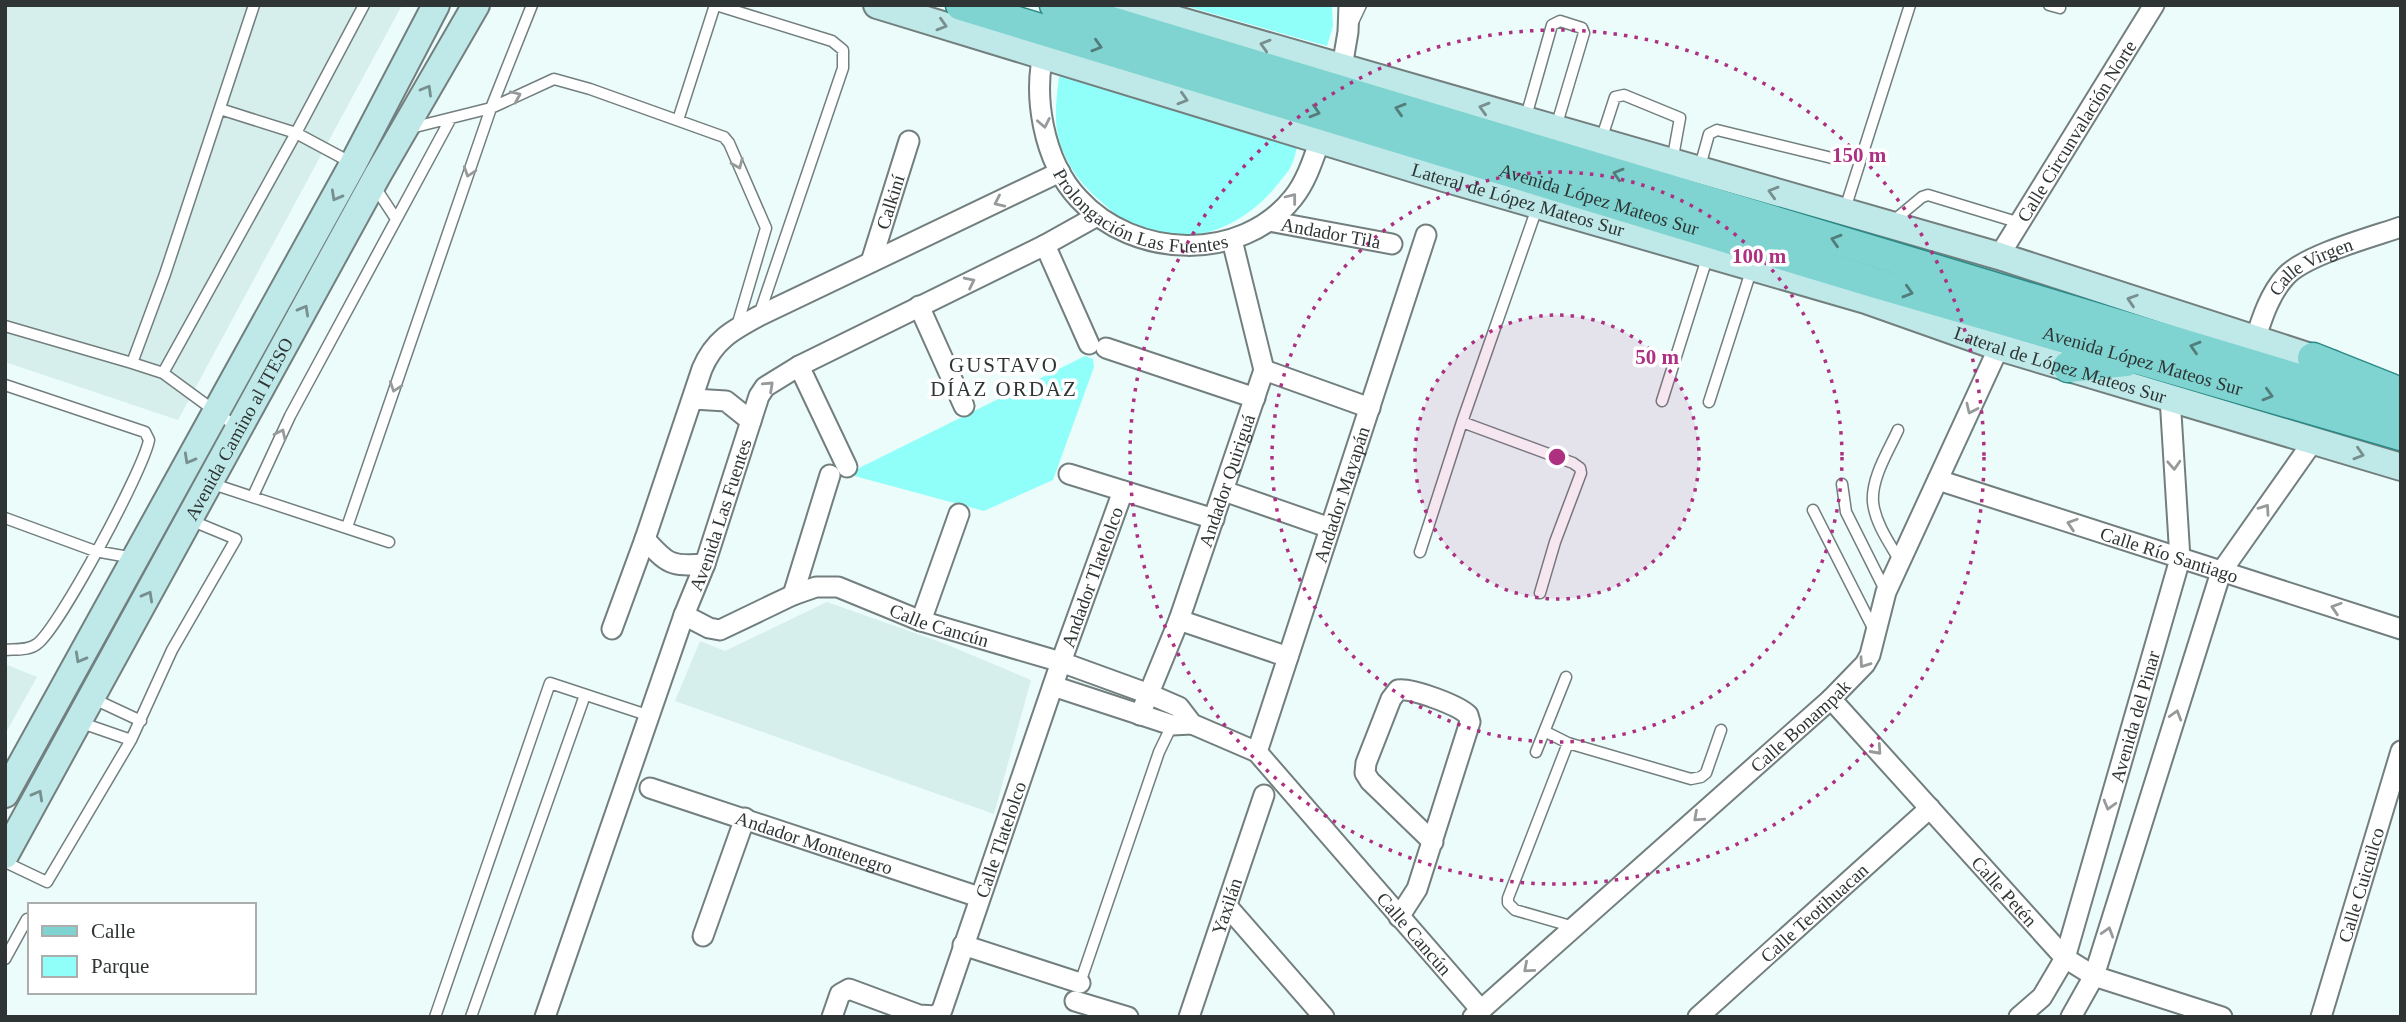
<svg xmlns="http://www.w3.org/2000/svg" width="2406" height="1022" font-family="'Times New Roman',serif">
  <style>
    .built { fill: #d6eeec }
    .green { fill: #90fff9 }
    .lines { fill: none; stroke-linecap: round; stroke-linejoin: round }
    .lane-casing { stroke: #727f7e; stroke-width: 13 }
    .street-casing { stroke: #727f7e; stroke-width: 23 }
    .secondary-casing { stroke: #727f7e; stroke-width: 30 }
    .primary-casing { stroke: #2b8a86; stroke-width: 33 }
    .lane { stroke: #fff; stroke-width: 10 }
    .street { stroke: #fff; stroke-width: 19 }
    .secondary { stroke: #bfe9e8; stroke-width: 26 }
    .primary { stroke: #7fd4d1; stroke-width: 30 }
    .oneway { stroke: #778f8e }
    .oneway2 { stroke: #537d7b }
    .oneway3 { stroke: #979a9a }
    .ring { fill: none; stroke: #ad3081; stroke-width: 3.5; stroke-dasharray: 3.5 7 }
    .labels { text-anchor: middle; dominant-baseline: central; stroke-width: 7; stroke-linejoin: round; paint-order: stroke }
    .street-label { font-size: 19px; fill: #2f3535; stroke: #fff }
    .neighbourhood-label { font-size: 21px; letter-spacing: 2px; fill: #2f3535; stroke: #fff }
    .centre { fill: #ad3081; stroke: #fff; stroke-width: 3.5 }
    .ring-label { font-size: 21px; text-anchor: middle; font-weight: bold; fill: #ad3081; stroke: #fff; stroke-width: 7; stroke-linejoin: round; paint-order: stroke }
  </style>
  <rect width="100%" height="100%" fill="#ecfcfb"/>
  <path class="built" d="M5,5H402L178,420L5,362Z
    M827,602L943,643L1031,680L994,814L675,701L700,641L725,651Z
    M5,664L37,677L5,734Z"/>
  <path class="green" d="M1182,5H1332L1333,26L1327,46Z
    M1059,76L1298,143C1296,150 1295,158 1292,164C1289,171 1282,179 1277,185C1241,230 1183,251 1129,224C1120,219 1112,211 1104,204C1082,186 1067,167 1059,140C1053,120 1057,96 1059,76Z
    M1085,356L1093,359L1094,367L1053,480L984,511L847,474Z"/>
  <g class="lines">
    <defs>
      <path id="lane" d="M716,5L832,41L843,50V68L759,315
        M2049,5L2060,8
        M1353,22L1361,5
        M220,109L296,133L352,163
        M678,120L715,5
        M1525,120L1552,25L1560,21L1582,28L1584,33L1556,127
        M411,128L491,108L554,79L590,89L724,137L729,143L766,228L737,326
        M1601,140L1615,97L1624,95L1680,118L1672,162
        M1699,170L1709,134L1717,130L1832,158
        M375,187L396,219
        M1844,212L1910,5
        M1892,222L1922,197L1928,195L2020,223
        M5,326L132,363L165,274L254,5
        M132,363L163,373
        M5,385L145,432L149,440C144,469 59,628 37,644C28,651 15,649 5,650
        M1662,401L1708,255
        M1709,402L1752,268
        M1462,422L1573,463L1580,468L1581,473L1555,542L1540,593
        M238,428L163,373L296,133L364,5
        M1898,430C1889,450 1871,478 1873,502C1875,523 1890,544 1900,561
        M210,483L389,542
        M1842,484L1846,512L1886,592
        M253,496L290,416L451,118
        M1813,510L1874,630
        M5,518L95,551L134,558
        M347,527L491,108L532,5
        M1420,552L1462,422L1537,208
        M94,699L141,721
        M79,722L131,740
        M1546,732L1568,743L1691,779L1701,777L1706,773L1721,730
        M1568,743L1508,898V903L1515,910L1574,927
        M1536,752L1566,677
        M5,862L47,882L131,740L172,650L236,539L190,520
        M5,959L27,919
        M1079,986L1159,752L1173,723
        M435,1017L550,683L650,716
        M471,1017L585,695"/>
      <g id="street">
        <path id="s1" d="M1046,43C1031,93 1043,161 1079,199C1134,259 1241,263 1293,198C1306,182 1313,160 1320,140"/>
        <path d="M1340,79L1348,32L1349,5"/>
        <path id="s2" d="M1269,221L1392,244"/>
        <path d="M1045,245L1089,344"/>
        <path id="s3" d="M1999,256L2154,5"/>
        <path id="s4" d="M871,262L909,141"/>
        <path d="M919,306L964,406"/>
        <path id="s5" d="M2255,340C2262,318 2270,293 2286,276C2305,255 2372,237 2401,227"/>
        <path d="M1106,348L1255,398"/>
        <path d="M799,366L847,467"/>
        <path d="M1264,370L1370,408"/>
        <path d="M693,399L726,401L751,421"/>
        <path d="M1069,474L1214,519"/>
        <path id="s6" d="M1938,480L2401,629"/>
        <path d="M1224,491L1330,528"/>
        <path d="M645,539C667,564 671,567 705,564"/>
        <path d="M793,595L830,475"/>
        <path id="s7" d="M684,615L709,628L720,630L793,595L816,587H838L921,621L1061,662L1149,694L1179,707L1192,724L1257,752L1481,1010"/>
        <path d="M1179,620L1288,657"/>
        <path d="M921,621L959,514"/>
        <path d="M612,629L645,539L702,369C714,340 733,330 759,316L1060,172"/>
        <path d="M1053,686L1172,725L1192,724"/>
        <path id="s8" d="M1831,699L2065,958L2094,976L2222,1017"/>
        <path id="s9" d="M1140,715L1179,620L1264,370L1232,240"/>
        <path id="s10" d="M1257,752L1426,235"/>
        <path id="s11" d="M650,788L979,897"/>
        <path d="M1227,906L1324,1017"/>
        <path d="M1399,917L1417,889L1470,722L1468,715C1458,705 1412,688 1398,690L1391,699L1366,763L1365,773L1370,781L1433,842"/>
        <path d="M703,936L745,818"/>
        <path d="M963,945L1080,983"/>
        <path d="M1075,1001L1128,1017"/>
        <path id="s12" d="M545,1017L684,615L705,564L759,396L765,387L799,366L1045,245L1097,216"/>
        <path id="s13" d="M832,1017L840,994L849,989L919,1015L936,1016L942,1010L1061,662L1123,491"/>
        <path id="s14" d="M1189,1017L1264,795"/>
        <path id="s15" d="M1473,1017L1831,699L1865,664L1870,655L1886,592L1999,347"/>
        <path id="s16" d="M1698,1017L1930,808"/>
        <path id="s17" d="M2019,1017L2042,997L2065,958L2180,559L2170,397"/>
        <path d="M2071,1017L2094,976L2221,572L2314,440"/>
        <path id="s18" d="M2321,1017L2401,751"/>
      </g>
      <g id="secondary">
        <path id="s19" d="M877,5L1444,178L1866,300L1999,347L2401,467"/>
        <path d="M1125,5L1999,256L2332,364"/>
        <path d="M5,794L353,164L436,5"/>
        <path id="s20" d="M5,855L377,176L476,5"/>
      </g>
      <g id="primary">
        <path id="s21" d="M961,5L1876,283L2401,435"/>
        <path d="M1055,5L2401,410"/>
        <path d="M2313,358L2391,389"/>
        <path d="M2068,367L2126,361"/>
      </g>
    </defs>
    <use href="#lane" class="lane-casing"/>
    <use href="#street" class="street-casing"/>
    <use href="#secondary" class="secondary-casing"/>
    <use href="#primary" class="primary-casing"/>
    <use href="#lane" class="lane"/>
    <use href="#street" class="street"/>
    <use href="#secondary" class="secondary"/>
    <use href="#primary" class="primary"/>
  </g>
  <defs><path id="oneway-chevron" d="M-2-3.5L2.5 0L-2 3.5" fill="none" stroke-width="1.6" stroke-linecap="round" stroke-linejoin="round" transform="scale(1.75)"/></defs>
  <g class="oneway">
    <use href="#oneway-chevron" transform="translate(942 25) rotate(17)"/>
    <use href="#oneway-chevron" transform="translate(1265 45) rotate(-164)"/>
    <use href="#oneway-chevron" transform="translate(427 90) rotate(-60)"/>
    <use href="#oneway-chevron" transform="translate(1183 99) rotate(17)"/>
    <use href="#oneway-chevron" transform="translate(1484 108) rotate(-164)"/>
    <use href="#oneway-chevron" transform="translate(1773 192) rotate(-164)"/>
    <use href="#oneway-chevron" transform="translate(336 196) rotate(119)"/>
    <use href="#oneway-chevron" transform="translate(2132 300) rotate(-162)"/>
    <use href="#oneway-chevron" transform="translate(304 310) rotate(-61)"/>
    <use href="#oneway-chevron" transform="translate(2359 454) rotate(17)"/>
    <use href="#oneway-chevron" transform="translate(189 459) rotate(119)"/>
    <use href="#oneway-chevron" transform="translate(148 596) rotate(-61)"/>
    <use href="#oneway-chevron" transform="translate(80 658) rotate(119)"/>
    <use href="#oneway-chevron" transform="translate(38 795) rotate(-61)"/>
  </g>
  <g class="oneway2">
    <use href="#oneway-chevron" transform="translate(1097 46) rotate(17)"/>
    <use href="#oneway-chevron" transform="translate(1400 109) rotate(-163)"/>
    <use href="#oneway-chevron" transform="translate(1315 112) rotate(17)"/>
    <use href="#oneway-chevron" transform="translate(1618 174) rotate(-163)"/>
    <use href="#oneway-chevron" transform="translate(1836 240) rotate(-163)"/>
    <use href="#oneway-chevron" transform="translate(1908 292) rotate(16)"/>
    <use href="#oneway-chevron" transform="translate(2195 347) rotate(-163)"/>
    <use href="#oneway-chevron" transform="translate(2268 395) rotate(16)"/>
  </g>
  <g class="oneway3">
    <use href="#oneway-chevron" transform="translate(516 96) rotate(-24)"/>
    <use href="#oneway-chevron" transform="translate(1044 123) rotate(79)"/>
    <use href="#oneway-chevron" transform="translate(738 164) rotate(67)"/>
    <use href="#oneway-chevron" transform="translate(469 172) rotate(109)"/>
    <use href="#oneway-chevron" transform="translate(1292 198) rotate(-52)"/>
    <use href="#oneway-chevron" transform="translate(999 202) rotate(155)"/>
    <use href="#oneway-chevron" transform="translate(970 282) rotate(-26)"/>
    <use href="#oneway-chevron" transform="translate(769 386) rotate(-43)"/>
    <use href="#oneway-chevron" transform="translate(395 387) rotate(109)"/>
    <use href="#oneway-chevron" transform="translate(1971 409) rotate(115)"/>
    <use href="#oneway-chevron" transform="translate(281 434) rotate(-64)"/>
    <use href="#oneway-chevron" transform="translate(2174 465) rotate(87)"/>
    <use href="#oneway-chevron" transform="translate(2265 509) rotate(-55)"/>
    <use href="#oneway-chevron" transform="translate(2072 524) rotate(-162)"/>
    <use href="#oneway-chevron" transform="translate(2336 608) rotate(-162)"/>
    <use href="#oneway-chevron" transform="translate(1864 663) rotate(125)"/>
    <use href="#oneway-chevron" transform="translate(2176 715) rotate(-73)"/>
    <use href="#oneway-chevron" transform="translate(1877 750) rotate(48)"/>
    <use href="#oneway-chevron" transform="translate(2109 805) rotate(106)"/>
    <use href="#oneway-chevron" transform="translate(1698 817) rotate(138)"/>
    <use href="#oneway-chevron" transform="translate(2108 932) rotate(-73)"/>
    <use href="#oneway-chevron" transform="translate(1528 968) rotate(139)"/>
  </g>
  <circle cx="1557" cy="457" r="142" fill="#ad3081" fill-opacity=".12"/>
  <g class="ring">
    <circle cx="1557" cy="457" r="142"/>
    <circle cx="1557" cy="457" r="285"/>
    <circle cx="1557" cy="457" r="427"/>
  </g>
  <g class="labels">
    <g class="street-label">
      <text stroke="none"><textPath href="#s3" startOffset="147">Calle Circunvalación Norte</textPath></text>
      <text stroke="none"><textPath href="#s21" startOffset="667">Avenida López Mateos Sur</textPath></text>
      <text stroke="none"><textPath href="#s19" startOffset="670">Lateral de López Mateos Sur</textPath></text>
      <text stroke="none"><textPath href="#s1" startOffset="229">Prolongación Las Fuentes</textPath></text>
      <text stroke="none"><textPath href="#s4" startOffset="63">Calkiní</textPath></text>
      <text stroke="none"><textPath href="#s2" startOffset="63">Andador Tila</textPath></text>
      <text stroke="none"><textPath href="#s5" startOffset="98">Calle Virgen</textPath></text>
      <text stroke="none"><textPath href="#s21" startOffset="1234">Avenida López Mateos Sur</textPath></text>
      <text stroke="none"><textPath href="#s19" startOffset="1237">Lateral de López Mateos Sur</textPath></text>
      <text stroke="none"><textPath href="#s20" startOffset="486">Avenida Camino al ITESO</textPath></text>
      <text stroke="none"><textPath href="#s9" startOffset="250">Andador Quiriguá</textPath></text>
      <text stroke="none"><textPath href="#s10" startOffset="271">Andador Mayapán</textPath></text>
      <text stroke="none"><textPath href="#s12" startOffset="532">Avenida Las Fuentes</textPath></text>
      <text stroke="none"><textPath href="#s6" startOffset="243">Calle Río Santiago</textPath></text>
      <text stroke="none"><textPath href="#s13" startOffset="593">Andador Tlatelolco</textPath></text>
      <text stroke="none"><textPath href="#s7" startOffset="275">Calle Cancún</textPath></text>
      <text stroke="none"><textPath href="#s17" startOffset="327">Avenida del Pinar</textPath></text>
      <text stroke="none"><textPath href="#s15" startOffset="438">Calle Bonampak</textPath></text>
      <text stroke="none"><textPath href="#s13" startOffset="315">Calle Tlatelolco</textPath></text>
      <text stroke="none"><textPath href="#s11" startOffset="173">Andador Montenegro</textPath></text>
      <text stroke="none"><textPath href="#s18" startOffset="138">Calle Cuicuilco</textPath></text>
      <text stroke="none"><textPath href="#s8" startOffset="259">Calle Petén</textPath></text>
      <text stroke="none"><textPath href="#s14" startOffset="117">Yaxilán</textPath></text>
      <text stroke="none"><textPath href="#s16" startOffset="156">Calle Teotihuacan</textPath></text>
      <text stroke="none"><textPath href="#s7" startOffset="861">Calle Cancún</textPath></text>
    </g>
    <g class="neighbourhood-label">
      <text x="1004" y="365">GUSTAVO<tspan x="1004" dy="24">DÍAZ ORDAZ</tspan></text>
    </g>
  </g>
  <circle cx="1557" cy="457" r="10" class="centre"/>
  <g class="ring-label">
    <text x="1859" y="162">150 m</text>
    <text x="1759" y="263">100 m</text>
    <text x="1657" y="364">50 m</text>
  </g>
  <rect width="2406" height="1022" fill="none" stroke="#2f3535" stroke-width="14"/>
  <rect x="28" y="903" width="228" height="91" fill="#ffffff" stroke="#acaeae" stroke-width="2"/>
  <rect x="42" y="926" width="35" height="10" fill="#7fd4d1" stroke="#acaeae" stroke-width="2"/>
  <text x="91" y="938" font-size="21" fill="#2f3535">Calle</text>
  <rect x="42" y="956" width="35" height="21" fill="#90fff9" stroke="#acaeae" stroke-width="2"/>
  <text x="91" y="973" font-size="21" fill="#2f3535">Parque</text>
</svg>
